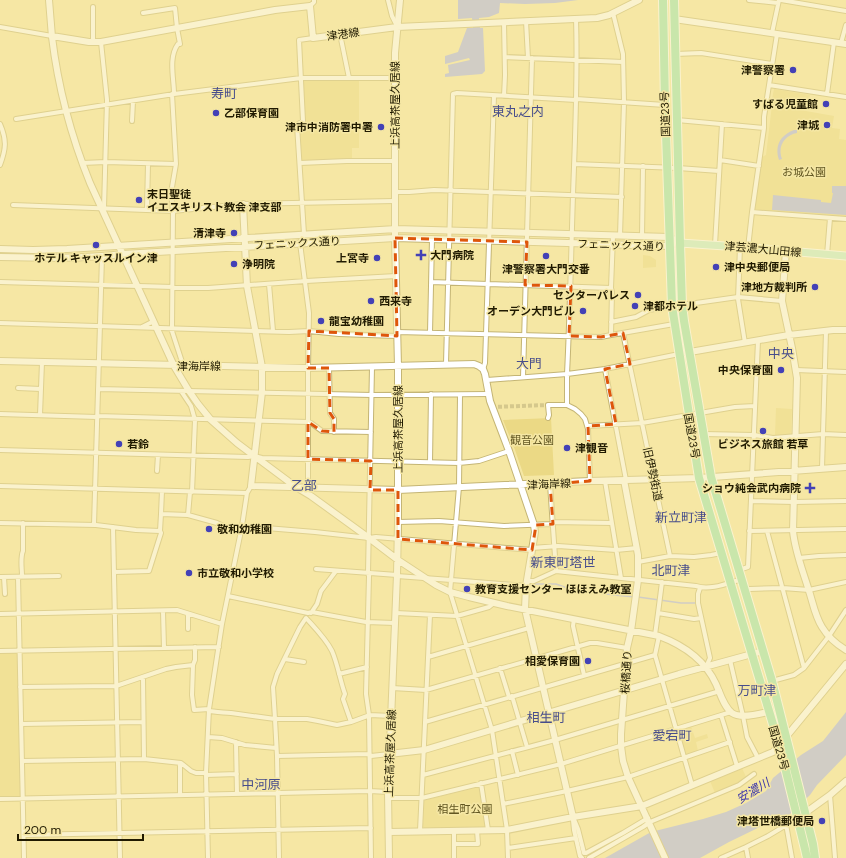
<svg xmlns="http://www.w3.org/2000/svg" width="846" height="858" font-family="'DM Sans','Noto Sans JP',sans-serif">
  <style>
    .green { fill: #ebd985 }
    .water { fill: #a4aded }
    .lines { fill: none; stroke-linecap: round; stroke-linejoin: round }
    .stream { stroke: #a4aded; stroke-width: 1.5 }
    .street-tunnel { stroke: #d5c88c; stroke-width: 4; stroke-dasharray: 4 2; stroke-linecap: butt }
    .street-casing { stroke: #c4b575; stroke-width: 6 }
    .secondary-casing { stroke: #c4b575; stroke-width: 8 }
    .primary-casing { stroke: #fff; stroke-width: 9 }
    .highway-casing { stroke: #fff; stroke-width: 10 }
    .street { stroke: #fff; stroke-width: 4 }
    .secondary { stroke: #fff; stroke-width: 6 }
    .primary { stroke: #beefd2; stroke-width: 7 }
    .highway { stroke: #93e5b4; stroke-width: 8 }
    .marked { fill: none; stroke: #de560b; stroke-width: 3; stroke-dasharray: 8 5; stroke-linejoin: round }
    .poi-dot { fill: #4341b6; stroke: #f5e7a4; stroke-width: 1.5 }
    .labels { text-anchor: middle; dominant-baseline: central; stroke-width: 3; stroke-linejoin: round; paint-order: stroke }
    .street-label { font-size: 11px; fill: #201a01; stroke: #f5e7a4 }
    .poi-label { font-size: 11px; font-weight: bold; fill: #201a01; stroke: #f5e7a4; text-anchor: end }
    .park-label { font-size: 11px; fill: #615621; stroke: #f5e7a4 }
    .water-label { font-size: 12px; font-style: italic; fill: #3a34ab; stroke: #f5e7a4 }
    .quarter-label { font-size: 13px; fill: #474d8b; stroke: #f5e7a4 }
  </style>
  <rect width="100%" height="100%" fill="#f5e7a4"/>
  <path class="green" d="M304,80H359V148H352V159L303,161L302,160L299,127L300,125L304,123L303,82Z
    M774,89L810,95L807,109L771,104Z
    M772,105L834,116L832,128L840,129L839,139L846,140V217L756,211L755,209L762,157L766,155Z
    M643,255L650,256L656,260V267L643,268Z
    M776,408L792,409L791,432L790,434L775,435Z
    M551,418L554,475L524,476L515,450L503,420Z
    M0,653H18L21,796L0,797Z
    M691,726L695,738L707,734L708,738L696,742L698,751L686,755L685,754L678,732L679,730Z
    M742,768L746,777L740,783L715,793L710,781Z
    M479,787L481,788L486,826L485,827L424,828L423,827L424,801L425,800Z"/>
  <path class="water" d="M458,0H578L555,3L525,4L500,3L499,13L489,17L479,18L480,28H483L485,71L482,74L445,77V74L449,73L448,65L470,60L469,58L445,64V56L458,52L467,28H473L472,18L458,19Z
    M794,130H797V133C785,135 777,146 782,159L779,160C774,145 781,135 794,130Z
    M832,186H846V215L772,210L773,195L821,200V202L831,203L833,193H832Z
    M846,712V755L817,785L810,795L789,815L770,822L729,842L700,858H605L651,832L703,819L726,812L746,803L766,791L773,778L801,755L823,741Z"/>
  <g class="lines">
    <path class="stream" d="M452,578L524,584
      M528,584H556L570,589L614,595L635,597
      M638,597L681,603H698"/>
    <path class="street-tunnel" d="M492,407L548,405"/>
    <defs>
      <path id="street" d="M388,0L392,16L397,26
        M749,0L778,3
        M781,0L846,11
        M310,6L314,2V0
        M93,7V42
        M143,13L175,8L177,28L180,44H178C168,58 174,78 174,94
        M613,13L623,54L624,102L620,236
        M576,19C578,77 575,136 573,195C571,255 570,314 567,374L605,369L689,352
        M526,21L528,58
        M504,22L505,75L504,96
        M0,27L52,36
        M772,33L779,0
        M340,34L349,78
        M101,42L107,100L104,208
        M841,43L846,25
        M675,54L701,53L772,64
        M505,57L623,62
        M769,85L846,97
        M827,94L834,42
        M576,99L665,105
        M16,119L174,94L301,78H395
        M677,120L764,128
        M132,121L133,101
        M0,124C7,140 6,149 0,165
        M720,160L759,166
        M82,163L106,162L176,164
        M300,163L347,161H395
        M574,164L678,168L719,171
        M395,192H409L434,190L622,197
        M13,205L173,211L243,204L395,201
        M147,209L148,164
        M752,212L846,219
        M642,237L643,166
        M715,245L722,124
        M740,247L738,299L745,343
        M748,248L752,212L764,128V117L777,34
        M827,255L830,218
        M0,282L208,288L306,281L396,276
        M431,282L611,288
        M269,284L273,331
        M682,305L738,297L782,301
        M611,322L636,317L649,310L672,306
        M0,323L289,332L309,331L339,334L397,336
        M142,327L154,321
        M171,328L183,365
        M172,328L173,211L171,193L176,164L172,94
        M397,332L601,337L611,335L612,292L611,288L613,236
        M430,333L432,239
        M623,333L670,556
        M611,335L674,324
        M446,364L453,94L457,93L576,100
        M329,368L330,413L334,419V432
        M483,369L485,363L494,96
        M605,369L626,480
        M796,370L846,372
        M523,377L532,58
        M487,380L567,374V405
        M18,388L41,389
        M98,389L372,395L488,394
        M181,391L191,406L195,420L192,492
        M460,395L459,487L450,592L492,730L507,830L508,858
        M0,414L97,417
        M40,415L42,362
        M97,416L308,422L311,423L322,431L371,432
        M548,418L549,415L548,405H567L575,409L581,414L585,419L588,429L590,481
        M588,426L642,423L735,407L755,406
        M703,434L754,435L773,438L823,434L846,435
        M0,450L248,457L254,456L262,458L459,463L479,461L509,451
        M430,462L431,394
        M822,468L826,331
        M157,471L158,455
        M605,481L621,578
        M550,484L556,571
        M0,486L247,493
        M308,487V368L309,313L300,243L304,234L297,125L303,121L299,40L313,38
        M751,501L794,502L846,501
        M161,514L162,491
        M188,515L190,492
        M398,522L439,521L504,526L553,524
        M553,522L612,523
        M0,523L96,525L136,530L160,531
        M94,525L102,257
        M242,526L315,532L369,538L376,537L532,550
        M113,527L120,858
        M749,531L846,529
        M767,531L804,668
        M532,548L558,546L616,550L637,548
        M799,558L819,556L846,555
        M638,562L670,556L694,557L711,555L721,553
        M316,569L397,575
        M739,570L748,567L758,341
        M114,572L149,571L161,533L160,531L161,514L188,515L217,523L240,533
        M22,576C22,568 20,558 23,551V523
        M397,576L451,580L526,586
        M0,577L59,576
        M4,577L5,594
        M18,577L24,858
        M527,581H534L556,571L696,586C710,591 728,583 742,579
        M662,582L658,613L694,619L701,618
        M700,588L698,594V603L710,658L706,667
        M745,588L749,589L783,588L809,590L846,582
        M228,596L308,613L312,612L366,622L395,623
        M163,611L164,648
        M311,613L317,604L321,591L336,571
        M396,613L457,616L489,607L494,603
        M0,614L177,610L222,624
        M574,619L573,626L584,675
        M188,629V614
        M655,635L658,613
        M659,636L655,655L692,785
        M195,647V660L193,665L192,695L194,710L209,709
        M0,651L219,647
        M428,657L529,628
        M285,659L304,662
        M730,660L743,716L747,737L758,758
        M500,668L509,697
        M339,674L367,667
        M143,677L144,759
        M772,681L794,675L804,668L829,636L846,610
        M116,686L166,669L176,667L193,665
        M20,687L116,686
        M392,688L426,690L590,643H597L627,648
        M512,696L527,747
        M209,711C217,712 224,713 231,713L275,719H307L318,721L337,725L351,722L343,699L345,694C340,680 338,665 332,651C326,639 315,628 306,618L300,627L277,674L273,687L275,719L277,756L279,858
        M721,715L737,766
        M351,722L370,715L391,716
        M425,722L655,655
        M21,724L143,722
        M208,737L222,738L245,745L276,748
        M236,742L237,794
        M512,751L518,775
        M277,756L369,754L371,756L389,754
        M22,761L144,759L181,763L191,771L196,773H206
        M180,763V795
        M206,775L237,774
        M423,775L555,740L720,691
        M481,783L488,830
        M830,795L835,858
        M388,798H422L561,764L731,712
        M0,799L370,791L388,792
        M503,804L567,791L628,777L730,742
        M573,817L578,829L584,853H586L623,833L648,818
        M573,820L574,830L580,856L582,858
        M786,824L792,858
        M420,831L430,615
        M454,831V858
        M24,835L371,828
        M454,844H478L477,830
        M746,847L748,858
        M508,848L576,838
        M208,858L206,773L209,709L222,624L242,526L247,493L251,486
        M371,858L369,715L366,694L369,576L368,573L372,367
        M589,858L643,827L650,822L739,785L754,774
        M721,858L746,847L768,836L798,818"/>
      <path id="secondary" d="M49,0C50,12 51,25 52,37C58,87 71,136 90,183L174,366L189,391L198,404L211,420L237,443L296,487L311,496L369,538L398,560L436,585L450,592L469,597L507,606L659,636C683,645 705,660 716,684C720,693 724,707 732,713C741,719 759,714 768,712
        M674,19L846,44
        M52,36L89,42H101L275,10L310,6L313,38L397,27L597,18L609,15L639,0
        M243,204L247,286L262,367V392L251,486L398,490L590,481L699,478L846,467
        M0,249L33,250L67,249L396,229L669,237L680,243
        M786,251L782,301L792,348L797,378L793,531C795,552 803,571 809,591C813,603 815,616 822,627C828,637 836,644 846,650
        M0,257C41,258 82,259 123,254L395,238L669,246L672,245
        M690,352L789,335L833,330H846
        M0,361L308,368L474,364L479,366L483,369L485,374L490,401L509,451L534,525L535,532L526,586L525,609L573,817
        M624,480L638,555V580L631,631L627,648L621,734V746L623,761L628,777L665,858
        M389,754L424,750L679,674L763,651
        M805,813L830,795L846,781
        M389,832L507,830L573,817L642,806L773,752L786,737L846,664
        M389,858L388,792L397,575L398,522V366L395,238V53L400,0"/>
      <path id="primary" d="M680,243L740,247L846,256"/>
      <path id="highway" d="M663,0L665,105L672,306L699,478L781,751L805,849L807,858
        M674,0L680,243L682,305L684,321L711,477L772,681L813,844L815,858"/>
    </defs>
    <use href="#street" class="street-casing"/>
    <use href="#secondary" class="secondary-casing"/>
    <use href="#primary" class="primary-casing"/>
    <use href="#highway" class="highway-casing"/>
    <use href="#street" class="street"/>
    <use href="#secondary" class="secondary"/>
    <use href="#primary" class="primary"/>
    <use href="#highway" class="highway"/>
  </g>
  <path d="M0 0H846V858H0ZM395,238L527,242L525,285L571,286L569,336L601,337L623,333L630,364L605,369L616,424L588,426L590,481L550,484L553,524L536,525L532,550L398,539V490H370L371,461L308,459V422L322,431L334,432V419L330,413L329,368H308L309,331L397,336Z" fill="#f5e7a4" fill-opacity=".55" fill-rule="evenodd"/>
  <path class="marked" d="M395,238L527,242L525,285L571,286L569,336L601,337L623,333L630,364L605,369L616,424L588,426L590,481L550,484L553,524L536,525L532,550L398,539V490H370L371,461L308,459V422L322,431L334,432V419L330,413L329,368H308L309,331L397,336Z"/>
  <g class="poi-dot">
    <circle cx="793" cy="70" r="4"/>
    <circle cx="826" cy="104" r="4"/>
    <circle cx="216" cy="113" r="4"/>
    <circle cx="827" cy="125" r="4"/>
    <circle cx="381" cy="127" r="4"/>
    <circle cx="139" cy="200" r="4"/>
    <circle cx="234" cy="233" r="4"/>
    <circle cx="96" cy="245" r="4"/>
    <path d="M419 249h4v4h4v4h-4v4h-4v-4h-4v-4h4z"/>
    <circle cx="546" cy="256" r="4"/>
    <circle cx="377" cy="258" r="4"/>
    <circle cx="234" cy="264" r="4"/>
    <circle cx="716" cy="267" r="4"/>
    <circle cx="815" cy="287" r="4"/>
    <circle cx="638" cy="295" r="4"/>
    <circle cx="371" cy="301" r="4"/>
    <circle cx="635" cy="306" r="4"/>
    <circle cx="583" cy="311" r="4"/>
    <circle cx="321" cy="321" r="4"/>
    <circle cx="781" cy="370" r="4"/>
    <circle cx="763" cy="431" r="4"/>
    <circle cx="119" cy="444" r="4"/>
    <circle cx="567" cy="448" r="4"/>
    <path d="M808 482h4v4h4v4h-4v4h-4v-4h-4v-4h4z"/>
    <circle cx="209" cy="529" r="4"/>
    <circle cx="189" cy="573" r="4"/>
    <circle cx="467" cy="589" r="4"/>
    <circle cx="588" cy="661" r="4"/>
    <circle cx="822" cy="821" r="4"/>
  </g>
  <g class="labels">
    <g class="street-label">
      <text transform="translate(343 34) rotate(-8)">津港線</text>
      <text transform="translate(395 105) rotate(-90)">上浜高茶屋久居線</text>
      <text transform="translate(665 114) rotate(-92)">国道23号</text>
      <text transform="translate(297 243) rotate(-3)">フェニックス通り</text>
      <text transform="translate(621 245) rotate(2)">フェニックス通り</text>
      <text transform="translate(763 249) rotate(5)">津芸濃大山田線</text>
      <text x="199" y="366">津海岸線</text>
      <text transform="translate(398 429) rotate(-90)">上浜高茶屋久居線</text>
      <text transform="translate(692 436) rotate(80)">国道23号</text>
      <text transform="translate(653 474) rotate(78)">旧伊勢街道</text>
      <text transform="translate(549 484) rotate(-3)">津海岸線</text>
      <text transform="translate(626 672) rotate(-86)">桜橋通り</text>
      <text transform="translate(779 748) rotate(74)">国道23号</text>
      <text transform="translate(390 753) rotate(-88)">上浜高茶屋久居線</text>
    </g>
    <g class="poi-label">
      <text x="785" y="70">津警察署</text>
      <text x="818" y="104">すばる児童館</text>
      <text x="224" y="113" text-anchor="start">乙部保育園</text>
      <text x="819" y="125">津城</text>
      <text x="373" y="127">津市中消防署中署</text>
      <text x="147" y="194" text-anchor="start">末日聖徒<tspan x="147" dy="13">イエスキリスト教会 津支部</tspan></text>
      <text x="226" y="233">清津寺</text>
      <text x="430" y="255" text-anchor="start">大門病院</text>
      <text x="96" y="258" text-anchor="middle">ホテル キャッスルイン津</text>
      <text x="369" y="258">上宮寺</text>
      <text x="242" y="264" text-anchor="start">浄明院</text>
      <text x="724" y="267" text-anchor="start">津中央郵便局</text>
      <text x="546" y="269" text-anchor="middle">津警察署大門交番</text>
      <text x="807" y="287">津地方裁判所</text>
      <text x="630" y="295">センターパレス</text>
      <text x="379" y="301" text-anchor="start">西来寺</text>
      <text x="643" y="306" text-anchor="start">津都ホテル</text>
      <text x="575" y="311">オーデン大門ビル</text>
      <text x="329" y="321" text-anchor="start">龍宝幼稚園</text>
      <text x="773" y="370">中央保育園</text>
      <text x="127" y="444" text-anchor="start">若鈴</text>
      <text x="763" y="444" text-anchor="middle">ビジネス旅館 若草</text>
      <text x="575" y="448" text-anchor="start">津観音</text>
      <text x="801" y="488">ショウ純会武内病院</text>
      <text x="217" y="529" text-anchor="start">敬和幼稚園</text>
      <text x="197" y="573" text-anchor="start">市立敬和小学校</text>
      <text x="475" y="589" text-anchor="start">教育支援センター ほほえみ教室</text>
      <text x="580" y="661">相愛保育園</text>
      <text x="814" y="821">津塔世橋郵便局</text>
    </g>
    <g class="park-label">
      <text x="804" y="172">お城公園</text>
      <text x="532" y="440">観音公園</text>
      <text x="465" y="809">相生町公園</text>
    </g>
    <g class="water-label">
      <text transform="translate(753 791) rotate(-31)">安濃川</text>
    </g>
    <g class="quarter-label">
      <text x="224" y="93">寿町</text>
      <text x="518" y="111">東丸之内</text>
      <text x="781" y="353">中央</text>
      <text x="529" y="363">大門</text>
      <text x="304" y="485">乙部</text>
      <text x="681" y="517">新立町津</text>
      <text x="563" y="562">新東町塔世</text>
      <text x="671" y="570">北町津</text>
      <text x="757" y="690">万町津</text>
      <text x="546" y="717">相生町</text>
      <text x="672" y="735">愛宕町</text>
      <text x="261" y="784">中河原</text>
    </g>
  </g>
  <path d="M18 834v6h125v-6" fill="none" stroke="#201a01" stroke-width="2"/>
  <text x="24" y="834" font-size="12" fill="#201a01" stroke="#f5e7a4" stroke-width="3" paint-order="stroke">200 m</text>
</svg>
